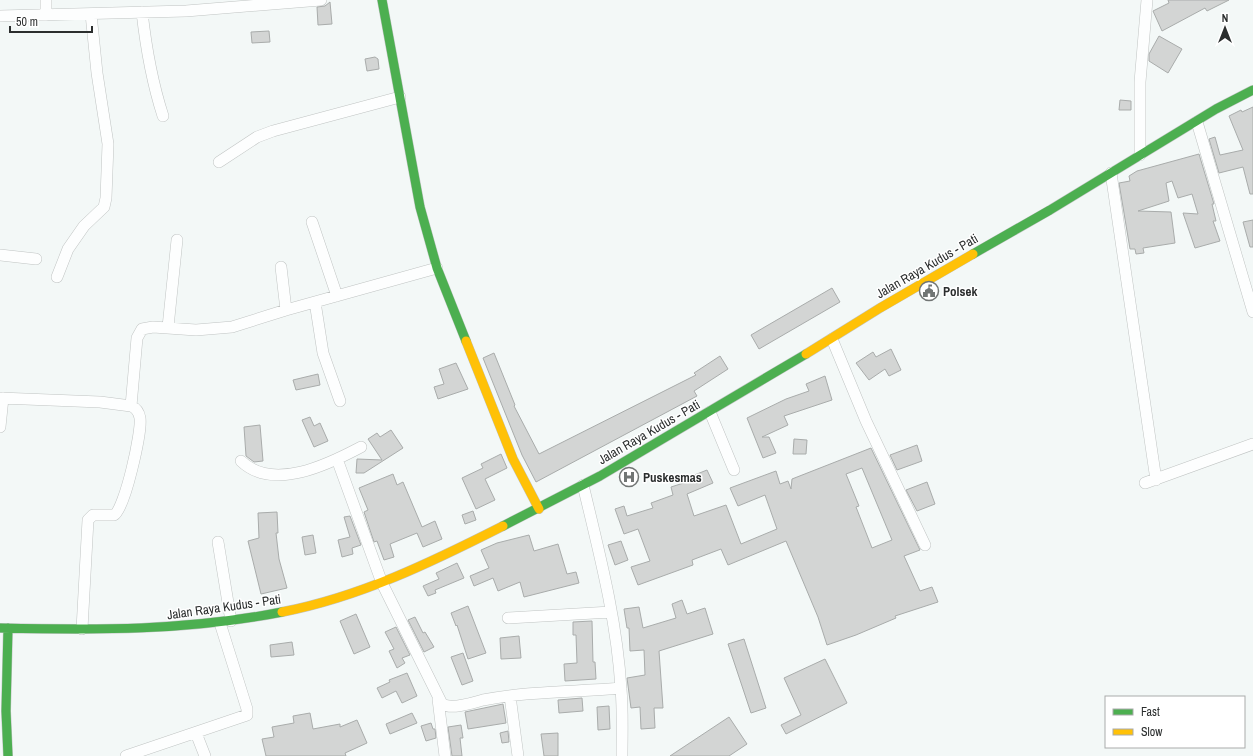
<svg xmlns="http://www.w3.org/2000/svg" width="1253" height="756" font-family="'Archivo Narrow',sans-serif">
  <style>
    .building { fill: #d3d5d4; stroke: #a9acab; fill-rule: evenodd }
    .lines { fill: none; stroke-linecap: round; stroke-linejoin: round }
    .street-casing { stroke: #c0c4c3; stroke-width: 12 }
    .fast-casing { stroke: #c0c4c3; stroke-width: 10 }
    .slow-casing { stroke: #c0c4c3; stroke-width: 10 }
    .street { stroke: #fdfefe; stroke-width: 11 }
    .fast { stroke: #4caf50; stroke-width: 9 }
    .slow { stroke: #ffc107; stroke-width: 9 }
    .labels { text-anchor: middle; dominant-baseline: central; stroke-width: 3; stroke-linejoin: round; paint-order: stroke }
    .street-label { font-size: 13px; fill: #2b2e2e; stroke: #fff }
    .poi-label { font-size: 13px; font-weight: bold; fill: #2b2e2e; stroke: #fff; text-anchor: start }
  </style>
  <rect width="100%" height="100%" fill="#f3f8f7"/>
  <path class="building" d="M1168,0H1229L1207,11L1205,8L1162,31L1153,11L1169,3Z
    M330,2L332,24L318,25L317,7L325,6Z
    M269,31L270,42L252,43L251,32Z
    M1159,36L1182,49L1168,73L1149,61V54Z
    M375,57L378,59L379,69L367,71L365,59Z
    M1120,100L1131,101V110H1119Z
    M1253,107V194H1250L1243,167L1219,173L1209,139L1215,137L1220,155L1243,150L1229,116L1241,110L1242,112Z
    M1199,154L1214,204H1212L1216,221H1213L1220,241L1195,248L1183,213L1198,214L1192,194L1178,198L1172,181L1166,183L1169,201L1138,211L1171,212L1175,243L1143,248L1144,253L1136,254L1135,249H1130L1119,183L1130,181L1129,176L1137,171Z
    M1253,220V247H1250L1243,222Z
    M832,288L840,302L759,349L751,335Z
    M891,349L901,370L889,376L885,369L869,380L856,363L873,352L876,357Z
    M494,353L515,405L514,406L539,454L696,375L694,373L720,356L728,369L694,391L697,396L536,482L522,455L483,358Z
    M456,363L468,389L438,399L434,387L444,384L439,369Z
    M318,374L320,385L296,390L293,380Z
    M825,376L832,400L784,416L788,425L762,437H769L776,453L763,458L747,418L786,399L809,391L806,384Z
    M310,417L314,426L320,423L328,441L314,447L302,420Z
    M260,425L263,461L254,462L246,456L244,427Z
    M391,430L403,448L364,473H356L357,459L382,460L368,439L377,433L380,437Z
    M794,439L807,440L806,454H793Z
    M917,445L922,461L897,470L890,455Z
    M871,448L920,550L904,556L920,591L932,587L938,602L895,616L896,618L856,635L827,645L818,617L786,541L728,565L721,549L692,560L693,565L638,585L631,567L650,561L638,529L624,534L615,509L624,506L627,516L653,508L651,503L673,495L671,487L693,480L692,476L707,470L713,483L687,494L694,516L726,505L741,544L777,529L765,495L738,506L730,488L776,471L780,484L788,481L791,489L792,479ZM862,468L892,540L872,548L856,507L859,506L846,474Z
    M501,454L507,468L485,479L495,500L476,509L462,478L483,468L481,464Z
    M393,474L397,485L403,482L422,527L435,521L442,539L423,547L417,533L390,544L394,557L384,560L377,541L374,542L364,512L368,510L359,488Z
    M927,482L935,504L917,511L906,490Z
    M473,511L476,520L465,524L462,515Z
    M277,512L278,533H276L279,559L287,588L261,594L248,541L259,538L258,513Z
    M350,516L361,545L352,548L353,554L342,557L338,540L350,537L344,517Z
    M313,535L316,553L305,555L302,537Z
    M529,535L534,551L558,544L567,574L576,572L579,583L524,597L520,582L498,591L493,578L474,586L470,576L489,568L481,550L497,543Z
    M621,541L628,560L615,565L608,545Z
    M457,563L464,578L435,590L436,593L428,596L423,586L439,579L436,573Z
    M682,600L687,614L705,608L713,634L659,651L663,708H654L655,728L641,729L640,707L631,708L627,678L645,675L644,650L630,651L629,628H627L624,609L639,607L643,628L676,618L672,604Z
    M468,606L486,653L468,659L457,625L456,626L451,613Z
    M356,614L370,647L354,654L340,621Z
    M415,617L423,633L425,632L434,647L424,652L408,620Z
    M592,621L593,662H595L596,679L565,681L564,664L577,663L576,635H573V622Z
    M396,627L410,655L402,658L405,663L397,668L389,651L394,649L385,632Z
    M519,636L521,658L501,659L500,638Z
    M744,639L766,708L751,713L728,644Z
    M292,642L294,655L271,657L270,645Z
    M463,653L473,681L462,685L451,657Z
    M825,659L847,703L786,734L781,725L801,715L784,678Z
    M407,673L417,696L402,703L396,691L382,698L377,688L390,682L389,680Z
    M582,698L583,711L559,713L558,700Z
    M503,704L506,723L468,729L465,712Z
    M609,706L610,729L598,730L597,707Z
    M310,713L313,729L340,724V727L357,720L367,743L345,753L346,756H266L262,739L274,737L272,727L294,723L293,716Z
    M412,713L417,723L390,734L386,724Z
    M729,717L747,744L729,756H670Z
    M431,723L433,729H435L436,738L426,741L421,726Z
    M461,725L463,738H460L462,756H452L448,727Z
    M508,731L509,742L502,743L500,733Z
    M558,733V756H544L541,734Z"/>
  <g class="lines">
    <defs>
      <path id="street" d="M46,0V15
        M142,12C146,48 152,82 163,116
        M0,16L186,11L321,0
        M1197,122L1253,312
        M1140,155V82L1147,0
        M219,162L257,137L273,131L400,97
        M1111,173L1156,480
        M312,222L337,296
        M0,255L36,259
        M281,267L286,310
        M57,277L68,249L84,226L104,207L106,198L108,144L97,73L91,14
        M315,302L323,353L340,401
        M168,327L177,240
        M832,339L866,421L925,545
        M0,398L100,402L131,406C136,408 139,412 140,418C142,431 125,509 114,515H93L88,520L82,629
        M131,406L137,338L142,329L153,327L196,330L232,327L286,310L437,268
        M710,412L734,470
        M0,427L3,398
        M337,459L382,583L442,704C452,710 472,703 483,700C529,691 575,692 621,688
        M241,461C273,492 329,464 361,447
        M1145,483L1253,444
        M583,485C599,552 617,620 621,689C623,711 622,734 622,756
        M218,542L231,621
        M508,618L611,612
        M510,696L518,756
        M438,699L445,756
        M196,733L205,756
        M126,756L247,715V709L220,623"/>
      <path id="fast" d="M382,0L420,207L437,268L466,341
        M973,254L1050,210L1216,109L1253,90
        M503,526L600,476L806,354
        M0,628C97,630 186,631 282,612
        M8,628L6,711L8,756"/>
      <path id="slow" d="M466,341L513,459L539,509
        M806,354L880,308L973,254
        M282,612C360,597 432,562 503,526"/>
    </defs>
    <use href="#street" class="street-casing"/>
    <use href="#fast" class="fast-casing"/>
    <use href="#slow" class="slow-casing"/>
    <use href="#street" class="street"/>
    <use href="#fast" class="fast"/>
    <use href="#slow" class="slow"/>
  </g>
  <defs>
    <symbol id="civic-ring" viewBox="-11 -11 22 22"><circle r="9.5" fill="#fff" stroke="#717574" stroke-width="1.5"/><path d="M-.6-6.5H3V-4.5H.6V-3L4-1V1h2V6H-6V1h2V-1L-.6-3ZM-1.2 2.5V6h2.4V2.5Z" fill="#717574"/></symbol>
    <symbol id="hospital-ring" viewBox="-11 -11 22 22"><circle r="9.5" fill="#fff" stroke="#717574" stroke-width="1.5"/><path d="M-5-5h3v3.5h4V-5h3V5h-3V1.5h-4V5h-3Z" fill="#717574"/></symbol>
  </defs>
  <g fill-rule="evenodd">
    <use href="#civic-ring" x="918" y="280" width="22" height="22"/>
    <use href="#hospital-ring" x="618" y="466" width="22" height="22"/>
  </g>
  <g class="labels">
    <g class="street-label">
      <text transform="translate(927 266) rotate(-30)">Jalan Raya Kudus - Pati</text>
      <text transform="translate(649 432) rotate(-30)">Jalan Raya Kudus - Pati</text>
      <text transform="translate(224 607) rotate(-8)">Jalan Raya Kudus - Pati</text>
    </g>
    <g class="poi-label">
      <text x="943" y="291">Polsek</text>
      <text x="643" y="477">Puskesmas</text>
    </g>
  </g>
  <rect x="1105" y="696" width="140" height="52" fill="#ffffff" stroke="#aaabab"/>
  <rect x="1113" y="709" width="20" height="6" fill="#4caf50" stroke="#aaabab"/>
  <text x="1141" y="716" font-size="12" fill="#2b2e2e">Fast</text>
  <rect x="1113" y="729" width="20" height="6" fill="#ffc107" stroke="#aaabab"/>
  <text x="1141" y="736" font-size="12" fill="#2b2e2e">Slow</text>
  <g transform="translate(1225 28)" stroke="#ffffff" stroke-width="3" paint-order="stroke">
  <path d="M0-3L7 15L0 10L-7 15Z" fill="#2b2e2e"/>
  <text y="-6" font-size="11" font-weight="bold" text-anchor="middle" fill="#2b2e2e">N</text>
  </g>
  <path d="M10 26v6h82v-6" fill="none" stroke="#2b2e2e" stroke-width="2"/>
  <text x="16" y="26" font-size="12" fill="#2b2e2e" stroke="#ffffff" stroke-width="3" paint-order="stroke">50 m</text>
</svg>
